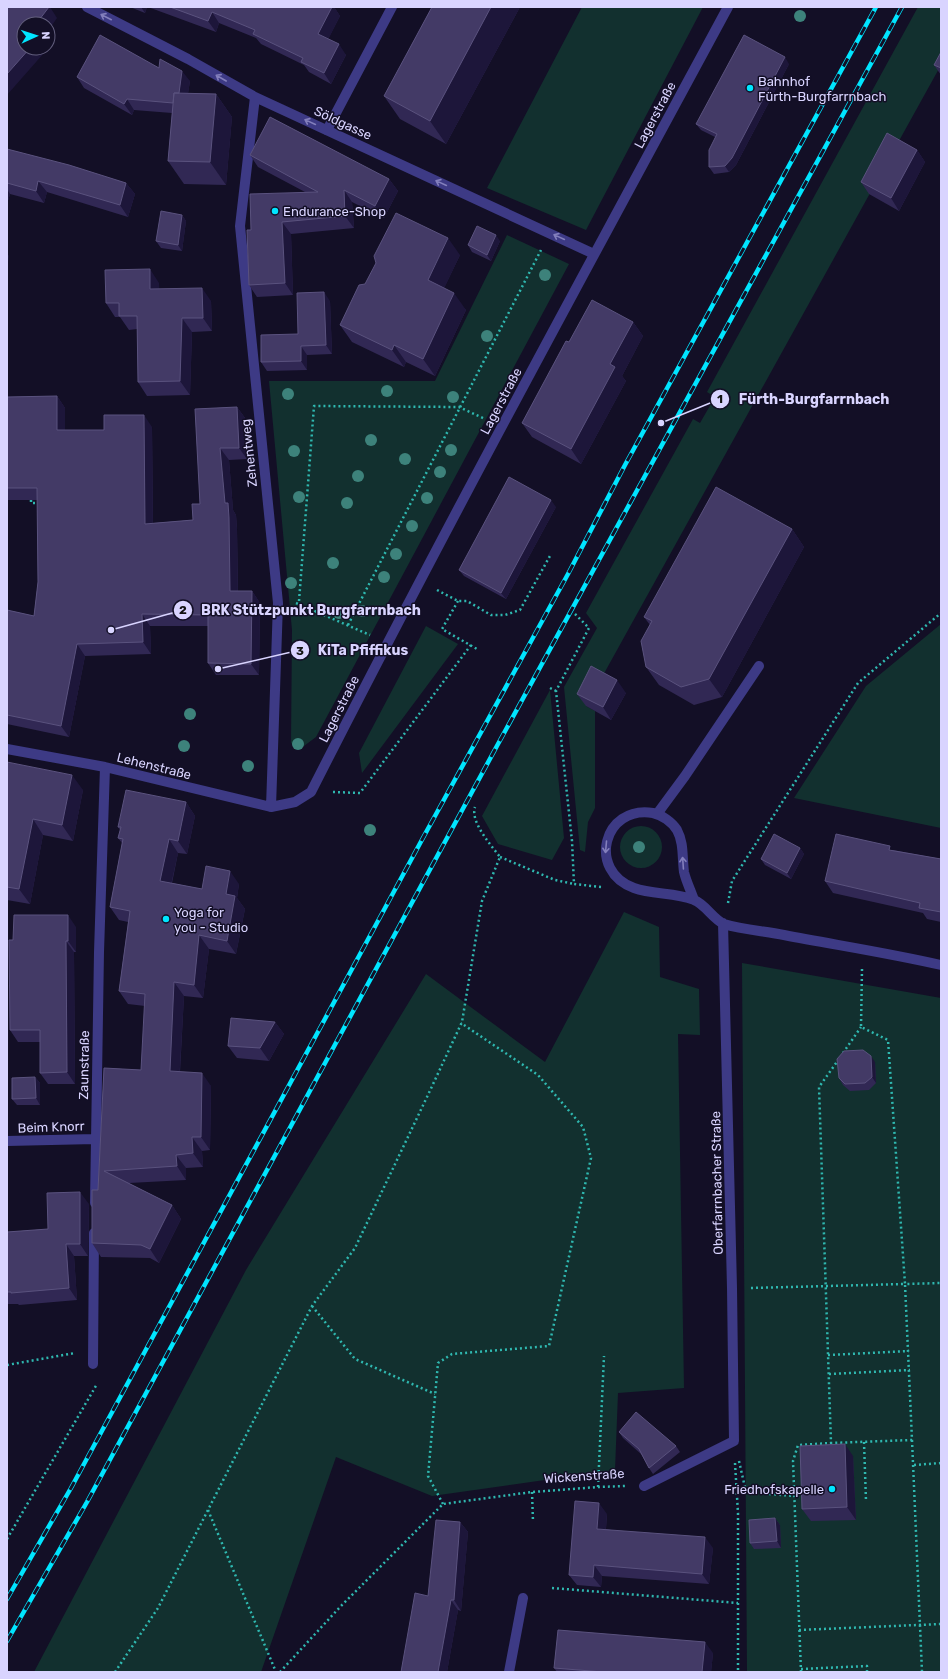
<svg xmlns="http://www.w3.org/2000/svg" width="948" height="1679" font-family="Rubik,sans-serif">
  <style>
    .green { fill: #12302f }
    .lines { fill: none; stroke-linecap: round; stroke-linejoin: round }
    .path { stroke: #2fb8b0; stroke-width: 2.5; stroke-dasharray: 2 3; stroke-linecap: butt }
    .lane { stroke: #3d3a85; stroke-width: 10 }
    .street { stroke: #3d3a85; stroke-width: 10 }
    .rail-casing { stroke: #00e5ff; stroke-width: 4.5 }
    .rail { stroke: #130f26; stroke-width: 3; stroke-dasharray: 9; stroke-linecap: butt }
    .tree { fill: #3d827b }
    .wall { fill: #312854 }
    .shaded-wall { fill: #1d163a }
    .building { fill: #433a66; stroke: #5a527e }
    .oneway { stroke: #837fbc }
    .poi-dot { fill: #00e5ff; stroke: #130f26; stroke-width: 1.5 }
    .labels { text-anchor: middle; dominant-baseline: central; stroke-width: 3; stroke-linejoin: round; paint-order: stroke }
    .poi-label { font-size: 13px; fill: #d9d4ff; stroke: #130f26; text-anchor: start }
    .street-label { font-size: 13px; fill: #d9d4ff; stroke: #130f26 }
    .leader { fill: none; stroke: #d9d4ff; stroke-width: 1.5 }
    .callout-dot { fill: #d9d4ff; stroke: #130f26; stroke-width: 1.5 }
    .mark-label { font-size: 12px; text-anchor: middle; font-weight: bold; fill: #111 }
    .callout-label { font-size: 14px; text-anchor: middle; font-weight: bold; fill: #d9d4ff; stroke: #130f26; stroke-width: 3; stroke-linejoin: round; paint-order: stroke }
  </style>
  <rect width="100%" height="100%" fill="#130f26"/>
  <path class="green" d="M582,7H703L586,230L487,188Z
    M918,7H941V65L586,706L595,711V808L588,822L585,852L580,850L564,687L597,628L586,613L693,419L700,423L715,397L707,392Z
    M507,235L569,264L316,737L300,749L291,743L292,630L269,381H435Z
    M941,624V828L794,798L866,686Z
    M426,626L458,644L362,773L359,753Z
    M550,690L564,838L552,860L498,844L482,816Z
    M620 847a21 21 0 1 1 42 0a21 21 0 1 1-42 0Z
    M624,912L659,927L660,977L699,989L700,1035L678,1034L684,1388L618,1393L615,1470L432,1496L336,1457L261,1672H34L246,1270L426,974L545,1062Z
    M742,963L941,998V1672H747Z"/>
  <g class="lines">
    <path class="path" d="M31,500V503H40
      M437,590L458,601H467L491,615H505L520,610L551,554
      M299,601L314,406L459,407L485,419
      M458,601L442,629L477,649
      M296,603L370,635
      M575,614L589,628L556,691L572,841L574,884L601,887
      M348,625L541,250
      M550,688L556,691
      M333,792L360,793L471,645
      M500,857L555,880L574,884
      M728,903L732,881L858,683L941,613
      M862,969L861,1027L888,1040L905,1284L941,1283
      M843,1053L861,1027
      M751,1288L905,1284L912,1440L831,1443L819,1087L839,1059
      M312,1306L355,1359L435,1394
      M828,1355L909,1351
      M7,1365L75,1353
      M829,1374L910,1370
      M912,1440L922,1672
      M864,1442L866,1501
      M739,1461L746,1492L794,1496
      M735,1463L738,1513V1672
      M914,1465L941,1463
      M598,1487L604,1356
      M532,1492L533,1522
      M443,1504L428,1476L438,1363L452,1354L549,1346L591,1158L583,1127L538,1075L461,1023
      M208,1510L276,1672
      M7,1539L97,1384
      M552,1588L738,1603
      M799,1630L941,1624
      M801,1669L867,1666V1672
      M115,1672L158,1608L312,1306L355,1248L427,1097L462,1022L482,901L500,857C491,845 470,822 475,807
      M280,1672L340,1607L443,1504L532,1492L598,1487L625,1486
      M801,1672L793,1461L798,1445L831,1443"/>
    <path class="lane" d="M327,130L392,7
      M657,814L685,776L759,666
      M509,1672L523,1598"/>
    <path class="street" d="M87,7L188,59L255,97L594,254
      M255,97L240,226L278,603L271,807
      M7,749L105,767L271,807L295,802L311,792C445,528 587,268 728,7
      M694,900C691,891 686,881 684,872C682,857 684,843 677,830C672,822 662,815 653,813C603,805 587,871 634,888C653,895 675,892 694,900C705,904 713,919 724,924C743,930 765,931 784,935C836,945 889,953 941,965
      M7,1141L95,1139
      M95,1203L99,952L105,767
      M93,1364L94,1233
      M644,1486L734,1441L732,1288L723,923"/>
    <defs>
      <path id="rail" d="M7,1599L71,1488L424,836L568,574L625,465L876,7
        M7,1641L87,1502L498,744L902,7"/>
    </defs>
    <use href="#rail" class="rail-casing"/>
    <use href="#rail" class="rail"/>
  </g>
  <g class="tree">
    <circle cx="800" cy="16" r="6"/>
    <circle cx="545" cy="275" r="6"/>
    <circle cx="487" cy="336" r="6"/>
    <circle cx="387" cy="391" r="6"/>
    <circle cx="288" cy="394" r="6"/>
    <circle cx="453" cy="397" r="6"/>
    <circle cx="371" cy="440" r="6"/>
    <circle cx="451" cy="450" r="6"/>
    <circle cx="294" cy="451" r="6"/>
    <circle cx="405" cy="459" r="6"/>
    <circle cx="440" cy="472" r="6"/>
    <circle cx="358" cy="476" r="6"/>
    <circle cx="299" cy="497" r="6"/>
    <circle cx="427" cy="498" r="6"/>
    <circle cx="347" cy="503" r="6"/>
    <circle cx="412" cy="526" r="6"/>
    <circle cx="396" cy="554" r="6"/>
    <circle cx="333" cy="563" r="6"/>
    <circle cx="384" cy="577" r="6"/>
    <circle cx="291" cy="583" r="6"/>
    <circle cx="362" cy="611" r="6"/>
    <circle cx="339" cy="613" r="6"/>
    <circle cx="190" cy="714" r="6"/>
    <circle cx="298" cy="744" r="6"/>
    <circle cx="184" cy="746" r="6"/>
    <circle cx="248" cy="766" r="6"/>
    <circle cx="370" cy="830" r="6"/>
    <circle cx="639" cy="847" r="6"/>
  </g>
  <path class="wall" d="M130,7H147L145,13Z
    M148,7H334L340,16L328,39L346,55L331,84L309,72L304,65L261,44L256,38L219,23L216,32Z
    M432,7H520L446,144L400,119L384,96Z
    M941,52V75L934,65Z
    M789,64L736,165L729,172L714,174L709,167L715,137L701,130L696,124Z
    M159,68L190,81L188,93L216,94L232,117L226,185L184,184L168,161L172,113L134,110L132,115L84,88L77,77Z
    M7,149L126,183L135,194L128,217L47,192L44,203L10,194L7,204Z
    M917,150L925,162L899,211L869,194L861,182Z
    M250,155L389,179L398,191L384,218L352,202L354,228L291,234L293,295L257,297L249,285L251,230L305,192L258,167Z
    M182,215L186,221L182,251L161,248L156,241Z
    M500,241L491,261L472,252L468,245Z
    M460,255L444,288L466,310L435,376L406,362L404,367L352,342L340,325Z
    M159,283V289L211,301L212,331L192,332L190,395L147,396L138,382L137,329L129,330L120,317H115L106,303Z
    M330,301L332,354L307,355V370L267,371L261,362L298,334Z
    M633,322L643,336L622,376L626,381L581,464L532,437L522,423L569,342Z
    M57,396L65,408V430H104L152,427L153,523L193,520L200,504L195,409L237,407L245,418L247,459L229,460L233,510L236,515L237,529L238,591H252L260,603L259,675H216L208,663V626H150L151,654L85,656L69,737L7,724V610L34,616L38,582L37,500H7V397Z
    M556,507L506,599L464,576L459,570Z
    M792,529L804,547L722,697L694,705L659,685L646,667L650,625L644,617Z
    M626,693L611,720L586,706L577,694Z
    M7,762L83,790L73,841L43,835L30,904L7,900Z
    M186,802L195,816L187,854L178,853L172,883L202,889L239,884L237,898L245,909L236,954L209,949L203,998L184,996L180,1072L211,1086L210,1150L202,1151L203,1167L186,1168V1180L129,1183L172,1205L181,1219L159,1263L150,1258L101,1257L92,1243L98,1190L104,1068L141,1070L145,1006L128,1004L119,991L128,922L119,920L110,907L122,843L118,838L120,830L118,827Z
    M800,848L804,854L791,879L765,865L761,859Z
    M893,850L941,859V922L927,919L923,913L833,893L825,881Z
    M76,927V952H74L75,1084H48L40,1073V1042H18L10,1030L13,940Z
    M275,1022L284,1034L269,1061L237,1058L228,1046Z
    M875,1062L876,1083L869,1090L850,1091L843,1085L839,1078Z
    M35,1077L40,1083V1105H17L12,1099Z
    M89,1204L88,1256H74L77,1300L19,1305L18,1304H7V1232L48,1229Z
    M619,1432L676,1446L680,1452L653,1474L649,1468L641,1454L623,1438Z
    M853,1456L856,1520L811,1521L802,1509Z
    M607,1514L606,1529L713,1548L709,1584L602,1576L601,1587L577,1585L569,1575Z
    M775,1518L780,1525L781,1548L754,1549L750,1543Z
    M460,1522L468,1532L461,1611L458,1610L447,1672H401L428,1596Z
    M713,1653L711,1672H557L554,1668Z"/>
  <path class="shaded-wall" d="M49,7H50L57,18L48,31V24H36Z
    M141,7H147L145,13Z
    M332,7H334L340,16L326,44L318,34Z
    M491,7H520L446,144L430,121Z
    M212,12L219,23L216,32L208,21Z
    M339,44L346,55L331,84L324,73Z
    M30,48H40L44,53L7,95V74Z
    M785,57L789,64L736,165L729,172L725,166Z
    M182,71L190,81L185,114L178,104Z
    M216,94L232,117L226,185L210,162Z
    M127,99L134,110L132,115L124,104Z
    M917,150L925,162L899,211L891,198Z
    M389,179L398,191L384,218L375,206Z
    M38,181L47,192L44,203L36,191Z
    M126,183L135,194L128,217L120,205Z
    M7,189L10,194L7,204Z
    M344,190L352,202L354,228L345,216Z
    M182,215L186,221L182,251L178,245Z
    M282,222L291,234L293,295L285,283Z
    M496,235L500,241L491,261L487,255Z
    M448,238L460,255L440,297L428,280Z
    M7,253L9,256L7,270Z
    M150,269L159,283L160,302L150,289Z
    M202,288L211,301L212,331L203,318Z
    M324,292L330,301L332,354L326,345Z
    M454,293L466,310L435,376L423,359Z
    M182,318L192,332L190,395L180,381Z
    M633,322L643,336L622,376L626,381L581,464L571,449L610,364Z
    M394,345L406,362L404,367L392,350Z
    M301,346L307,355V370L301,361Z
    M57,396L65,408V441L57,430Z
    M237,407L245,418L247,459L239,448Z
    M144,415L152,427L153,535L145,524Z
    M220,448L229,460L233,510L236,515L237,529L238,603L230,591L225,503Z
    M551,500L556,507L506,599L501,593Z
    M792,529L804,547L722,697L709,679Z
    M252,591L260,603L259,675L251,664Z
    M142,614L150,626L151,654L143,642Z
    M77,644L85,656L69,737L61,726Z
    M617,680L626,693L611,720L603,707Z
    M72,775L83,790L73,841L62,825Z
    M186,802L195,816L187,854L178,841Z
    M33,819L43,835L30,904L19,889Z
    M169,839L178,853L169,894L160,881Z
    M800,848L804,854L791,879L787,873Z
    M230,871L239,884L237,898L245,909L236,954L227,941L226,894Z
    M68,915L76,927V952L68,941Z
    M199,935L209,949L203,998L194,985Z
    M66,941L74,952L75,1084L67,1072Z
    M174,982L184,996L179,1084L170,1071Z
    M275,1022L284,1034L269,1061L260,1048Z
    M871,1056L875,1062L876,1083L872,1077Z
    M202,1073L211,1086L210,1150L201,1137Z
    M35,1077L40,1083V1105L36,1098Z
    M192,1137L202,1151L203,1167L193,1153Z
    M176,1155L186,1168V1180L177,1166Z
    M80,1192L89,1204L88,1256L80,1244Z
    M172,1205L181,1219L159,1263L150,1249Z
    M66,1244L74,1256L77,1300L69,1288Z
    M845,1444L853,1456L856,1520L847,1507Z
    M599,1503L607,1514L605,1539L597,1529Z
    M775,1518L780,1525L781,1548L777,1541Z
    M460,1522L468,1532L461,1611L454,1600Z
    M705,1537L713,1548L709,1584L702,1574Z
    M594,1565L602,1576L601,1587L593,1577Z
    M451,1600L458,1610L447,1672H438Z
    M705,1642L713,1653L711,1672H702Z"/>
  <path class="building" d="M7,7H49L36,24H24V48H30L7,74Z
    M170,7H332L318,34L339,44L324,73L301,62L303,58L253,34L255,30L212,12L208,21Z
    M432,7H491L430,121L384,96Z
    M100,35L159,68L160,59L182,71L179,93H174L173,103L127,99L124,104L77,77Z
    M744,35L785,57L732,158L725,166L709,167V150L717,134L696,124Z
    M941,52V68L934,65Z
    M174,93L216,94L210,162L168,161Z
    M270,117L389,179L375,206L344,190L345,216L282,222L285,283L249,285L247,230H251L250,194L318,192L250,155Z
    M887,133L917,150L891,198L861,182Z
    M7,149L69,165L126,183L120,205L38,181L36,191L7,183Z
    M161,211L182,215L178,245L156,241Z
    M396,213L448,238L428,280L454,293L423,359L394,345L392,350L340,325L359,285L365,284L376,263L374,256Z
    M477,226L496,235L487,255L468,245Z
    M150,269V289L202,288L203,318H182L180,381L138,382L137,316H119V303H106L105,270Z
    M324,292L326,345L301,346V361L261,362V335L298,334L297,293Z
    M592,300L633,322L610,364L615,367L571,449L522,423L566,341L569,342Z
    M57,396V430H104V415H144L145,524L193,520L192,504H200L195,409L237,407L239,448H220L225,503H228L229,518L230,591H252L251,664L208,663V615L142,614L143,642L77,644L61,726L7,715V610L34,616L38,582L37,488H7V397Z
    M509,477L551,500L501,593L459,570Z
    M716,487L792,529L709,679L681,687L646,667L641,641L652,621L644,617Z
    M591,666L617,680L603,707L577,694Z
    M7,762L72,775L62,825L33,819L19,889L7,887Z
    M126,790L186,802L178,841L169,839L160,881L202,889L206,866L230,871L226,894L235,896L227,941L199,935L194,985L174,982L170,1071L202,1073L201,1137H192L193,1153L176,1155L177,1166L104,1171L172,1205L150,1249L141,1245L92,1243V1190H98L104,1068L141,1070L145,994L119,991L130,911L110,907L123,839L118,838L121,827H118Z
    M774,834L800,848L787,873L761,859Z
    M836,834L890,846L889,850L941,859V912L919,908L920,903L825,881Z
    M14,915H68V941H66L67,1072L40,1073V1030H10L9,940H13Z
    M231,1018L275,1022L260,1048L228,1046Z
    M863,1050L871,1056L872,1077L865,1083L845,1084L839,1078L837,1059L844,1051Z
    M35,1077L36,1098L12,1099V1078Z
    M80,1192V1244H66L69,1288L11,1293V1292H7V1232L48,1229L47,1193Z
    M636,1412L676,1446L649,1468L639,1449L619,1432Z
    M845,1444L847,1507L802,1509L800,1446Z
    M575,1501L599,1503L597,1529L705,1537L702,1574L594,1565L593,1577L569,1575Z
    M775,1518L777,1541L750,1543L749,1520Z
    M436,1520L460,1522L454,1600H451L438,1672H401L415,1593L428,1596Z
    M558,1630L705,1642L702,1672H603L554,1668Z"/>
  <defs><path id="oneway-shaft" d="M-6 0H5M1.5-3L5.5 0L1.5 3" fill="none" stroke-width="1.6" stroke-linecap="round" stroke-linejoin="round"/></defs>
  <g class="oneway">
    <use href="#oneway-shaft" transform="translate(106 17) rotate(-153)"/>
    <use href="#oneway-shaft" transform="translate(221 78) rotate(-150)"/>
    <use href="#oneway-shaft" transform="translate(310 122) rotate(-155)"/>
    <use href="#oneway-shaft" transform="translate(441 183) rotate(-155)"/>
    <use href="#oneway-shaft" transform="translate(559 237) rotate(-155)"/>
    <use href="#oneway-shaft" transform="translate(606 847) rotate(95)"/>
    <use href="#oneway-shaft" transform="translate(683 863) rotate(-94)"/>
  </g>
  <g class="poi-dot">
    <circle cx="750" cy="88" r="4"/>
    <circle cx="275" cy="211" r="4"/>
    <circle cx="166" cy="919" r="4"/>
    <circle cx="832" cy="1489" r="4"/>
  </g>
  <g class="labels">
    <g class="poi-label">
      <text x="758" y="81">Bahnhof<tspan x="758" dy="15">Fürth-Burgfarrnbach</tspan></text>
      <text x="283" y="211">Endurance-Shop</text>
      <text x="174" y="912">Yoga for<tspan x="174" dy="15">you - Studio</tspan></text>
      <text x="824" y="1489" text-anchor="end">Friedhofskapelle</text>
    </g>
    <g class="street-label">
      <text transform="translate(655 115) rotate(-62)">Lagerstraße</text>
      <text transform="translate(343 123) rotate(25)">Söldgasse</text>
      <text transform="translate(501 401) rotate(-62)">Lagerstraße</text>
      <text transform="translate(249 453) rotate(-96)">Zehentweg</text>
      <text transform="translate(339 709) rotate(-63)">Lagerstraße</text>
      <text transform="translate(154 766) rotate(14)">Lehenstraße</text>
      <text transform="translate(84 1065) rotate(-89)">Zaunstraße</text>
      <text transform="translate(51 1127) rotate(-2)">Beim Knorr</text>
      <text transform="translate(717 1183) rotate(-91)">Oberfarrnbacher Straße</text>
      <text transform="translate(584 1476) rotate(-4)">Wickenstraße</text>
    </g>
  </g>
  <path class="leader" d="M661 423L720 399M111 630L183 610M218 669L300 650"/>
  <g class="callout-dot">
    <circle cx="661" cy="423" r="4"/>
    <circle cx="111" cy="630" r="4"/>
    <circle cx="218" cy="669" r="4"/>
    <circle cx="720" cy="399" r="10"/>
    <circle cx="183" cy="610" r="10"/>
    <circle cx="300" cy="650" r="10"/>
  </g>
  <g class="mark-label">
    <text x="720" y="403">1</text>
    <text x="183" y="614">2</text>
    <text x="300" y="655">3</text>
  </g>
  <g class="callout-label">
    <text x="814" y="404">Fürth-Burgfarrnbach</text>
    <text x="311" y="615">BRK Stützpunkt Burgfarrnbach</text>
    <text x="363" y="655">KiTa Pfiffikus</text>
  </g>
  <rect width="948" height="1679" fill="none" stroke="#d9d4ff" stroke-width="16"/>
  <g transform="translate(36 36) rotate(87)"><circle r="19" fill="#130f26" stroke="#625e7d"/>
  <path d="M0-3L7 15L0 10L-7 15Z" fill="#00e5ff"/>
  <text y="-6" font-size="11" font-weight="bold" text-anchor="middle" fill="#d9d4ff">N</text>
  </g>
</svg>
